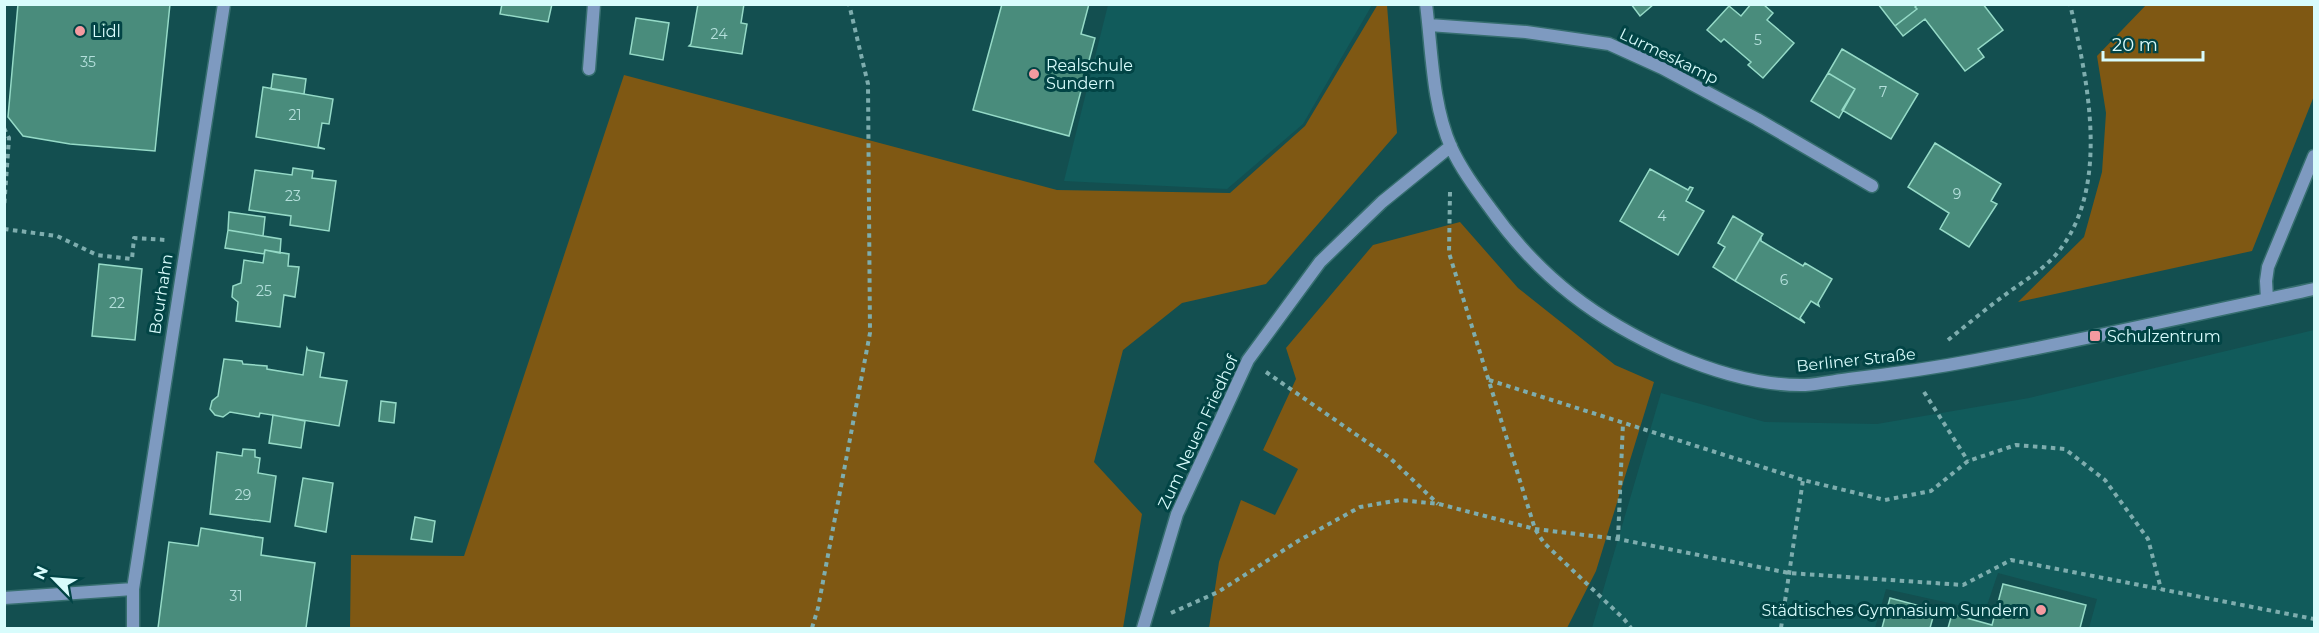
<svg xmlns="http://www.w3.org/2000/svg" width="2319" height="633" font-family="Montserrat,sans-serif">
  <style>
    .built { fill: #115b5b }
    .green { fill: #7f5813 }
    .building { fill: #498c7c; stroke: #95dac7; stroke-width: 1.5 }
    .lines { fill: none; stroke-linecap: round; stroke-linejoin: round }
    .service-casing { stroke: #366e6f; stroke-width: 15 }
    .minor-casing { stroke: #366e6f; stroke-width: 15 }
    .path { stroke: #7eadae; stroke-width: 4; stroke-dasharray: 4.5 4.5; stroke-linecap: butt }
    .service { stroke: #7e9ac0; stroke-width: 12 }
    .minor { stroke: #7e9ac0; stroke-width: 12 }
    .poi-dot { fill: #f49aa0; stroke: #024445; stroke-width: 2 }
    .labels { text-anchor: middle; dominant-baseline: central; stroke-width: 6; stroke-linejoin: round; paint-order: stroke }
    .number-label { font-size: 14px; fill: #b4e0dc }
    .poi-label { font-size: 16px; fill: #d8fcfc; stroke: #024445; text-anchor: start }
    .street-label { font-size: 16px; fill: #d8fcfc; stroke: #024445 }
  </style>
  <rect width="100%" height="100%" fill="#134f50"/>
  <path class="built" d="M1108,5V4L1372,5L1303,124L1227,189L1064,181Z
    M2314,330V628H2089L2097,599L1998,573L1985,611L1886,589L1875,628H1592L1661,393L1765,422L1877,424L2029,398Z"/>
  <path class="green" d="M1378,4L1387,5L1397,133L1266,284L1182,303L1123,350L1094,462L1142,514L1123,628H350L351,555L464,556L624,75L1057,190L1230,193L1305,126Z
    M2147,4L2314,5V96L2252,251L2018,302L2084,237L2102,172L2106,113L2097,56Z
    M1460,222L1518,288L1615,365L1654,382L1596,571L1567,628H1209L1219,562L1241,500L1275,515L1298,469L1263,450L1296,379L1286,348L1373,245Z"/>
  <path class="building" d="M18,4H170L155,151L70,144L23,136L8,117Z
    M502,4H552L548,22L500,14Z
    M698,4H744L741,23L747,24L742,54L689,46L691,44Z
    M1002,4H1089L1081,34L1095,38L1069,136L973,110Z
    M1631,4H1654L1640,16Z
    M1751,4H1763L1773,13L1767,20L1794,43L1763,78L1748,65L1751,62L1724,39L1721,42L1707,30L1729,6L1741,16Z
    M1878,4H1918L1915,7L1917,9L1895,26Z
    M1918,4H1983L2003,30L1978,49L1984,57L1965,71L1925,19L1903,36L1895,26L1917,9L1915,7Z
    M636,18L669,23L663,60L630,54Z
    M1842,49L1918,94L1891,139L1842,110L1855,89L1828,73Z
    M1828,73L1855,89L1839,118L1811,101Z
    M273,74L306,79L304,94L271,89Z
    M263,87L333,99L329,124L322,123L318,147L325,149L256,137Z
    M1935,143L2001,184L1991,201L1997,204L1969,247L1940,229L1949,213L1908,187Z
    M293,168L313,171L312,178L336,181L329,231L290,225L291,216L249,210L255,170L292,175Z
    M1650,169L1688,190L1690,187L1693,188L1686,201L1704,211L1678,255L1620,221Z
    M229,212L265,217L263,236L228,230Z
    M1733,216L1763,234L1735,281L1713,267L1725,247L1718,243Z
    M228,230L281,239L280,253L265,250L264,254L225,248Z
    M1761,237V241L1803,266L1805,263L1832,279L1818,303L1819,306L1811,301L1800,318L1805,323L1735,281Z
    M265,250L289,254L288,266L299,267L295,297L284,295L280,327L236,321L238,302L232,297L233,286L241,283L244,260L263,263Z
    M99,264L142,269L135,340L92,336Z
    M307,348L308,350L324,353L320,377L347,381L339,426L260,413L259,417L230,412L223,417L215,415L210,409L212,401L218,396L224,359L242,361L243,364L267,366V369L303,375Z
    M381,401L396,403L394,423L379,421Z
    M273,415L305,421L301,448L269,443Z
    M243,449L255,450V457L260,458L258,473L276,476L270,522L210,514L217,452L242,456Z
    M303,478L333,483L326,532L295,526Z
    M415,517L435,521L432,542L411,539Z
    M201,528L263,538L261,555L315,563L306,628H158L169,542L198,546Z
    M2003,584L2086,605L2080,628H1948L1952,614L1992,625Z
    M1890,598L1935,610L1930,628H1882Z"/>
  <g class="lines">
    <defs>
      <path id="service" d="M2267,299L2266,281L2268,267L2314,156"/>
      <path id="minor" d="M1426,4C1432,51 1432,104 1451,147C1461,169 1476,189 1490,208C1540,278 1596,320 1675,355C1715,372 1760,386 1805,385C1819,384 1834,381 1849,379C1892,374 1934,368 1976,360C2089,339 2202,313 2314,289
        M1429,25L1526,32L1609,44L1662,68L1757,119L1872,186
        M589,69L594,4
        M4,598L133,589
        M133,628V589L224,4
        M1143,628L1177,514L1248,360L1320,262L1382,202L1451,146"/>
    </defs>
    <use href="#service" class="service-casing"/>
    <use href="#minor" class="minor-casing"/>
    <path class="path" d="M4,128L9,138L4,209
      M1450,192L1449,253L1535,529L1544,543L1624,619L1631,628
      M4,229L57,236L97,255L132,259L134,238L166,240
      M1948,340C1968,324 1988,307 2009,292C2024,281 2039,272 2052,259C2113,194 2088,82 2070,4
      M1266,372L1390,458L1438,504
      M1489,380L1803,480L1885,500L1931,491L1968,461L2016,445L2065,449L2105,480L2148,539L2161,589
      M1924,392L1968,461
      M1618,539L1623,423
      M1171,613L1218,592L1298,541L1360,507L1400,500L1439,504L1535,529L1618,539L1789,573L1963,585L2011,560L2314,619
      M812,628L818,608L870,333L868,84L849,4
      M1781,628L1803,480"/>
    <use href="#service" class="service"/>
    <use href="#minor" class="minor"/>
  </g>
  <g class="poi-dot">
    <circle cx="80" cy="31" r="6"/>
    <circle cx="1034" cy="74" r="6"/>
    <rect x="2089" y="330" width="12" height="12" rx="3"/>
    <circle cx="2041" cy="610" r="6"/>
  </g>
  <g class="labels">
    <g class="number-label">
      <text x="719" y="34">24</text>
      <text x="1758" y="40">5</text>
      <text x="88" y="62">35</text>
      <text x="1883" y="92">7</text>
      <text x="295" y="115">21</text>
      <text x="1957" y="194">9</text>
      <text x="293" y="196">23</text>
      <text x="1662" y="216">4</text>
      <text x="1784" y="280">6</text>
      <text x="264" y="291">25</text>
      <text x="117" y="303">22</text>
      <text x="243" y="495">29</text>
      <text x="236" y="596">31</text>
    </g>
    <g class="poi-label">
      <text x="92" y="31">Lidl</text>
      <text x="1046" y="65">Realschule<tspan x="1046" dy="18">Sundern</tspan></text>
      <text x="2107" y="336">Schulzentrum</text>
      <text x="2029" y="610" text-anchor="end">Städtisches Gymnasium Sundern</text>
    </g>
    <g class="street-label">
      <text transform="translate(1669 56) rotate(26)">Lurmeskamp</text>
      <text transform="translate(161 294) rotate(-81)">Bourhahn</text>
      <text transform="translate(1856 360) rotate(-6)">Berliner Straße</text>
      <text transform="translate(1198 432) rotate(-65)">Zum Neuen Friedhof</text>
    </g>
  </g>
  <rect width="2319" height="633" fill="none" stroke="#d8fcfc" stroke-width="12"/>
  <g transform="translate(54 579) rotate(295)" stroke="#024445" stroke-width="4.5" paint-order="stroke">
  <path d="M0-4.5L10 22L0 15L-10 22Z" fill="#d8fcfc"/>
  <text y="-9" font-size="16" font-weight="bold" text-anchor="middle" fill="#d8fcfc">N</text>
  </g>
  <path d="M2103 51v9h100v-9" fill="none" stroke="#d8fcfc" stroke-width="3"/>
  <text x="2112" y="51" font-size="18" fill="#d8fcfc" stroke="#024445" stroke-width="4.5" paint-order="stroke">20 m</text>
</svg>
